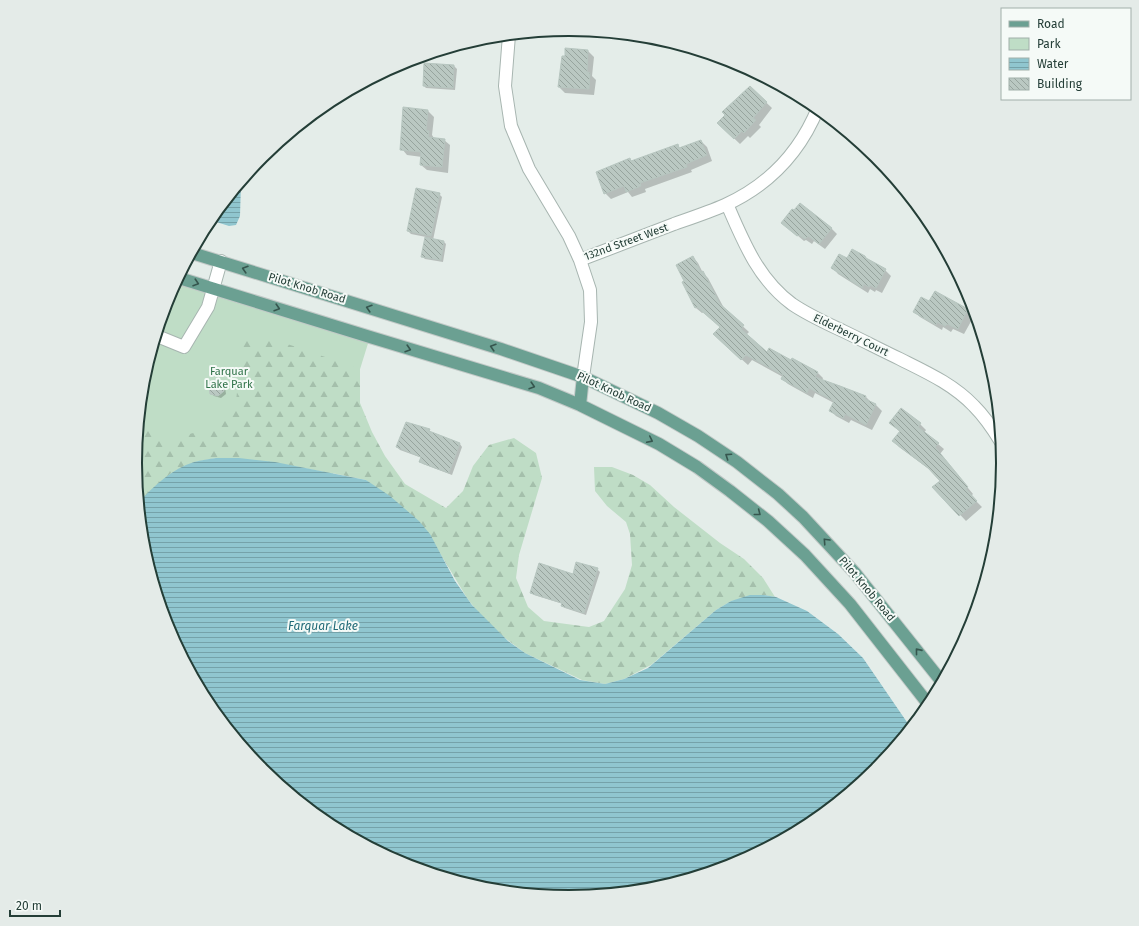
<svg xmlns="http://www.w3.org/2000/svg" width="1139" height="926" font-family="'Fira Sans',sans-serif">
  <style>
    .green { fill: #bfddc6 }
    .forest { fill: url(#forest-firs) }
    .water { fill: url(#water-rules) }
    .shadow { fill: #0003 }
    .building { fill: url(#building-back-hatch); stroke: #b7c6c0 }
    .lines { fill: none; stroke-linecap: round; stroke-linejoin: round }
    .minor-casing { stroke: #a7b5b0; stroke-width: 14 }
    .major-casing { stroke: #c2c9c7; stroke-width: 14 }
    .minor { stroke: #fff; stroke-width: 12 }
    .major { stroke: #6ba092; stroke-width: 12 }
    .oneway { stroke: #36564e }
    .labels { text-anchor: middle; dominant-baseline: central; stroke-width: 4; stroke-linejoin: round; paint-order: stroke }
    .street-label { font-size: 11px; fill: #243e37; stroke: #f5faf7 }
    .park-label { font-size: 11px; fill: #307349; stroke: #f5faf7 }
    .water-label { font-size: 12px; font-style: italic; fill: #216a77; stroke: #f5faf7 }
    .rim { fill: none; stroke: #243e37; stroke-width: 2 }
  </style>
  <defs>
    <pattern id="forest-firs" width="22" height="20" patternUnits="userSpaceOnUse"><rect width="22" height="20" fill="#bfddc6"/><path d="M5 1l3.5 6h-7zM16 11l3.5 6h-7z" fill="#a4bfab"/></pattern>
    <pattern id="water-rules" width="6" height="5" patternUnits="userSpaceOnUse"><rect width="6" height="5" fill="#90c6cf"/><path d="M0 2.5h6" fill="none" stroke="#75a2a9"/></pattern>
    <pattern id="building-back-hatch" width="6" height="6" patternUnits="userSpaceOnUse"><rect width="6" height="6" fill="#bac8c2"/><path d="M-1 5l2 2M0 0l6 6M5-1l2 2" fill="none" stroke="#97a49e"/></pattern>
  </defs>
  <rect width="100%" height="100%" fill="#e4ede9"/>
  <path class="green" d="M179,277L370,337L334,453L333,474L275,462L216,458L194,462L153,487L136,463L144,378L169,297Z"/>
  <path class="forest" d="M270,338L360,369V403L372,432L385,456L405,484L446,508L463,491L473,466L489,445L514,438L536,453L542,478L519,555L516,578L528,607L544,621L589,627L604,621L625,589L632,565L630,534L626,522L607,506L595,491L594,467H612L633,475L650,485L674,507L720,543L744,559L763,578L775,597L764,595L731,601L716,610L651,665L624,679L605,684L582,680L525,653L505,638L484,620L467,598L426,530L366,480L307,468L247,459L239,458H213L194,462L173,471L139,503L136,463L140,422L159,435L167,439L211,429L236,401L243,340Z"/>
  <path class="water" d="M241,182L240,216L236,225L229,226L210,220Z
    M216,458H239L275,462L366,480L390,496L419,521L430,534L455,581L472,605L508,641L525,653L580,680L605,684L624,679L648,668L716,610L731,601L750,595H764L776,597L807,611L838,634L863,658L911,728L876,770L810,824L735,864L654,889L569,897L485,889L403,864L328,824L262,770L209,704L168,629L144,547L139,502C155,485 172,469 194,462C201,460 209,459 216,458Z"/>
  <path class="shadow" d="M588,51L594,57L592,76L596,80L594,95L565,93L559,87Z
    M425,64L454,66L457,69L455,90L426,88L424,86Z
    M750,87L772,108L759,125L761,127L750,138L748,136L740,144L718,123Z
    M428,111L434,117L432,135L434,138L444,140L450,145L448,173L427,170L421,165L422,157L407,155L402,149Z
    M701,141L707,147L712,161L691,170L692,172L645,189L646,192L632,197L628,192L611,199L605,193L630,159L632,162L677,145L680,148Z
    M439,194L442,197L433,240L444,242L446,244L443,262L425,259L422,256L426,237L411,234L408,231Z
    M783,223L831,228L837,234L825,249L814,241L812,244L806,240L804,241Z
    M693,257L698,263L703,273L708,278L725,310L749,332L746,335L767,354L791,361L817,372L823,378L822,381L840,386L866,397L872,403L876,405L882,411L872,430L851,420L849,423L836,416L830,410L834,403L815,393L813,398L788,384L782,379L783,377L752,360L748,365L720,340L721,327L704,312L702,313L696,308L686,281Z
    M865,257L870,262L885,270L891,276L882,293L876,290L875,292L870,289L868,293L838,274L833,268L848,260Z
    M935,293L968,310L974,316L964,334L953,329L951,332L943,327L942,330L920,317L914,311L930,303Z
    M222,384L225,387L226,394L221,398L214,396L211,393Z
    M891,423L920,424L926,430L924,433L938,444L944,449L940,454L973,494L971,496L982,507L966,521L934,487L941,481L933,472L899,447L894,441L900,432Z
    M429,430L431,433L460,444L462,447L452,475L423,464L421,462L422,458L400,450L397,447Z
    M597,569L600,572L586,615L565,608L562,606L563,604L534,595L531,592L573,575Z"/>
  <path class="building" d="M565,48L588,50L587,72L590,73L589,89L558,87L562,56H565Z
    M424,63L454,65L453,88L423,86Z
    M750,86L767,102L753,118L756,120L744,133L742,131L734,139L717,123L725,115L722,112Z
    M403,107L428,110L426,131H429L428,137L445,139L442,167L420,165L421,152L400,150Z
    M701,140L707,155L686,164L687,167L640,183L641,186L626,192L624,186L604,194L596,172L630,158L631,161L678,144L679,148Z
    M416,188L440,193L431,236L407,231Z
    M800,203L832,228L819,244L808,236L805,239L799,235L797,236L781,223L792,209L794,210Z
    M425,237L444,241L441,260L421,257Z
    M852,249L865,256L866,258L886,269L876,288L870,285L869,287L864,284L862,288L831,268L839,254L847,258Z
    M693,256L701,272L703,271L720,304L744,325L741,329L767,352L769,348L791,360L792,358L818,372L815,377L840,386L866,396L865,399L876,404L866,425L845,414L843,418L829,411L834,401L809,388L807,393L781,379L783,375L746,355L741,360L713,334L720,327L697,307L695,308L682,282L684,281L676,265Z
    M935,291L968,309L958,329L947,324L945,326L937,322L936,325L913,312L921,297L929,301Z
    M215,380L223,383L224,391L218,396L210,394L209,385Z
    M901,408L921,423L918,427L939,443L935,447L968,487L966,489L977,501L959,516L932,487L940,481L928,468L892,441L900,431L889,423Z
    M406,422L430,429L429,431L460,443L449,473L419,462L421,457L396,447Z
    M576,562L598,568L584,613L561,606L562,603L530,593L539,563L573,574Z"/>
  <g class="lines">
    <defs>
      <path id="minor" d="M509,35L505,86L511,126L529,169L569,236L580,260L590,290L591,322L583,377
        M727,204C743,241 758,279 792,304C808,315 826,323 843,331C862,340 881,350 900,359C926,372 953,384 974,406C984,416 993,429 1001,442
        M580,260C611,248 643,236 674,224C691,218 709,212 725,205C769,185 800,152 818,108
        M157,336L184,347L208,307L221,261"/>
      <path id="major" d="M192,253L501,349L583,377L658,413L698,436L737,462L778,494L803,517L855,573L942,682
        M179,278L370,337L539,388L580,405L659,444L697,467L730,491L768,521L805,555L850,604L929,705
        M580,405L583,377"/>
    </defs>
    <use href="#minor" class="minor-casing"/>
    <use href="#major" class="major-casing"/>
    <use href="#minor" class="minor"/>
    <use href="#major" class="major"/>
  </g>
  <defs><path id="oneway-chevron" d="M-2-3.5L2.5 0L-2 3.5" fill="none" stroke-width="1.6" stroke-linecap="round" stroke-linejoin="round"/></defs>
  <g class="oneway">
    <use href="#oneway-chevron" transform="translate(245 269) rotate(-163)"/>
    <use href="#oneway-chevron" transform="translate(196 283) rotate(18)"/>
    <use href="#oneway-chevron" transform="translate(277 308) rotate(17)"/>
    <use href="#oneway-chevron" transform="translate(369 308) rotate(-163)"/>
    <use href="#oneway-chevron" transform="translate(493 347) rotate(-163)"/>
    <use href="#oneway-chevron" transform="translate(408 349) rotate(17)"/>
    <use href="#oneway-chevron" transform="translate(532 386) rotate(17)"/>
    <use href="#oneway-chevron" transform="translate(650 440) rotate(26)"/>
    <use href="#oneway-chevron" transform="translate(728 456) rotate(-146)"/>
    <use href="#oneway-chevron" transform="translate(758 513) rotate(38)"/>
    <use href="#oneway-chevron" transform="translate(826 541) rotate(-133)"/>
    <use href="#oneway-chevron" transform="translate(918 651) rotate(-129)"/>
  </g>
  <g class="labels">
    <g class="street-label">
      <text transform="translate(626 242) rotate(-20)">132nd Street West</text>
      <text transform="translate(307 288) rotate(17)">Pilot Knob Road</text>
      <text transform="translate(851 335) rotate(26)">Elderberry Court</text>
      <text transform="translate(614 392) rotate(25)">Pilot Knob Road</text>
      <text transform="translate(867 589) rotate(50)">Pilot Knob Road</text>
    </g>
    <g class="park-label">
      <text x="229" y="371">Farquar<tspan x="229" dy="13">Lake Park</tspan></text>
    </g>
    <g class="water-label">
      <text x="323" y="626">Farquar Lake</text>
    </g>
  </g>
  <path d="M0 0H1139V926H0ZM142 463a427 427 0 1 1 854 0a427 427 0 1 1-854 0Z" fill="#e4ebe8" fill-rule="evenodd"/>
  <path class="rim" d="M142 463a427 427 0 1 1 854 0a427 427 0 1 1-854 0Z"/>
  <rect x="1001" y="8" width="130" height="92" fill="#f5faf7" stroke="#a1afaa"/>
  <rect x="1009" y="21" width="20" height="6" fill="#6ba092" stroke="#a1afaa"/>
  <text x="1037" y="28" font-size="12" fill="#243e37">Road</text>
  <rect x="1009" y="38" width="20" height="12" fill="#bfddc6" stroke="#a1afaa"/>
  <text x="1037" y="48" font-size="12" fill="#243e37">Park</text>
  <rect x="1009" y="58" width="20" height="12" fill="url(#water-rules)" stroke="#a1afaa"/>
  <text x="1037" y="68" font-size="12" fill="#243e37">Water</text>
  <rect x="1009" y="78" width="20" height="12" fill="url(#building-back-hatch)" stroke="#a1afaa"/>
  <text x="1037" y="88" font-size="12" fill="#243e37">Building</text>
  <path d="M10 910v6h50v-6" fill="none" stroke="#243e37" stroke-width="2"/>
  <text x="16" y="910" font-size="12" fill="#243e37" stroke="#f5faf7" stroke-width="3" paint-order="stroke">20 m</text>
</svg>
